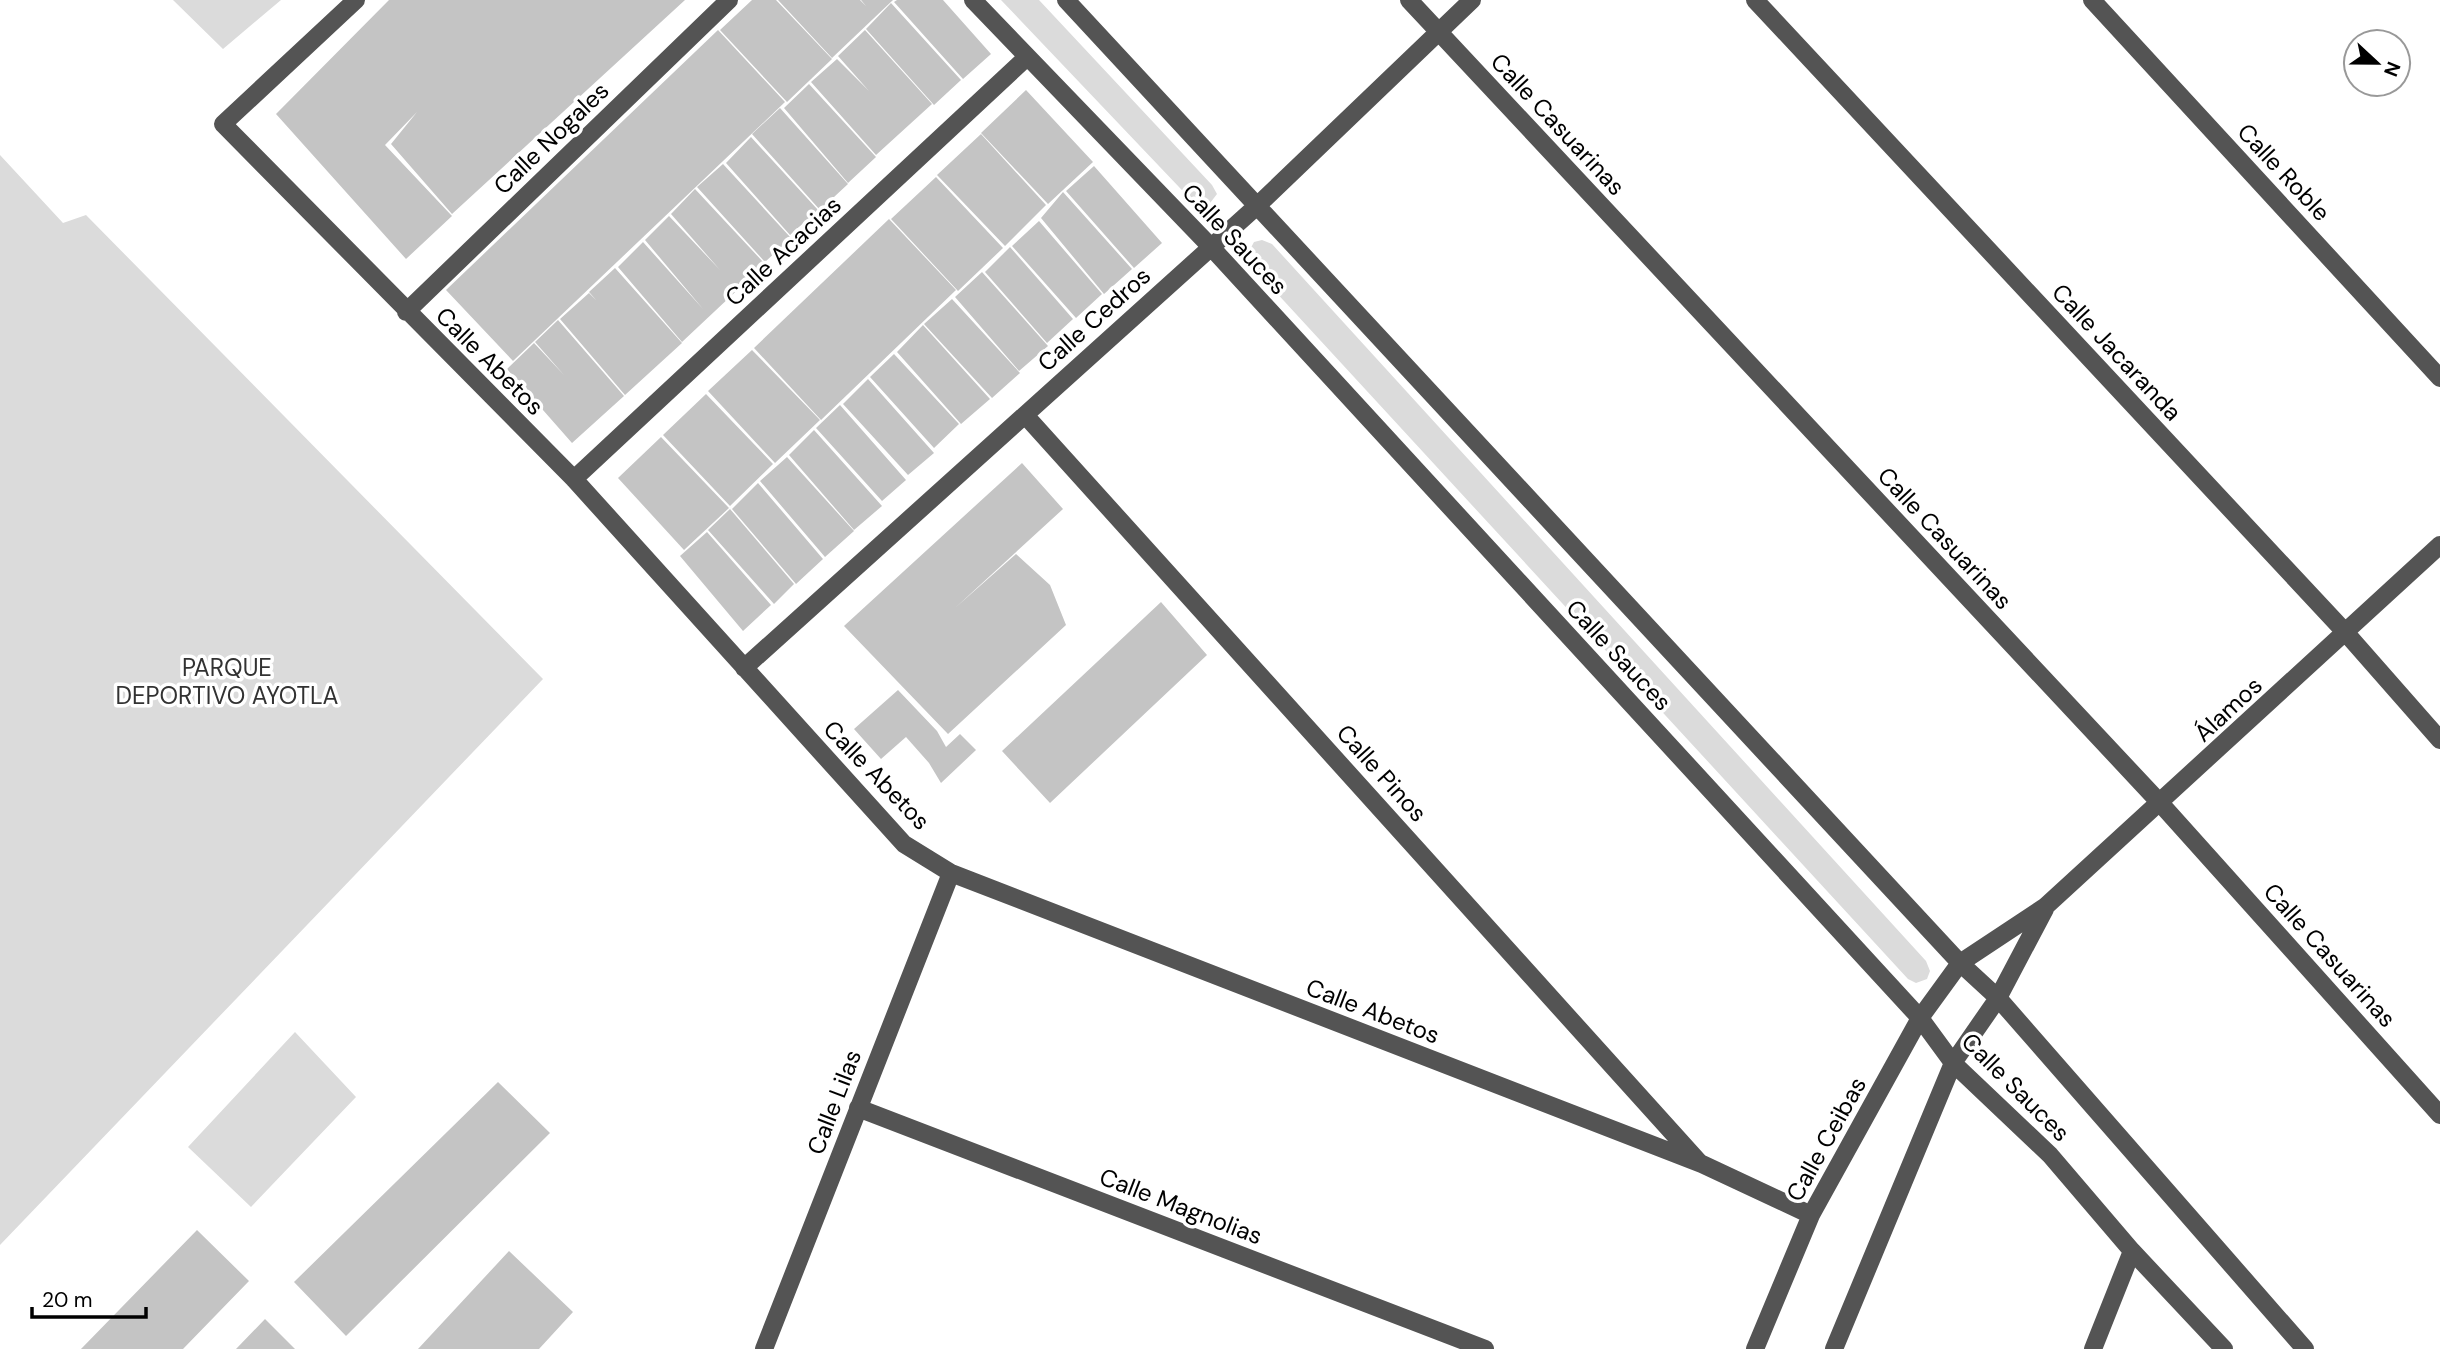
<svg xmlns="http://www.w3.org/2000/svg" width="2440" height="1349" font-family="'DM Sans',sans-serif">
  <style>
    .green { fill: #dbdbdb }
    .building { fill: #c4c4c4 }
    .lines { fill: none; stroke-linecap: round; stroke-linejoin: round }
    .minor { stroke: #545454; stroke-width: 18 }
    .labels { text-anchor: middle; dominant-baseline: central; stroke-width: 7; stroke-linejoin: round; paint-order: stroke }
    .street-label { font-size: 24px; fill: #000; stroke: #fff }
    .park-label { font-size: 24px; fill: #323232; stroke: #fff }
  </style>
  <rect width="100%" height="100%" fill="#fff"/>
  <path class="green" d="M173,0H281L223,49Z
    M1001,0H1039L1212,185L1217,194L1207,207H1198Z
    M0,155L63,223L86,215L543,679L0,1245Z
    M1262,240L1272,244L1926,961L1930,971L1927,979L1916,983L1908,979L1251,265L1246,257L1254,242Z
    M295,1032L356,1097L251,1207L188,1147Z"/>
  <path class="building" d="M389,0H685L452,214L391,144L417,112L385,145L452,216L406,259L276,114Z
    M752,0H776L832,59L787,102L720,30Z
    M778,0H860L866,6L861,0H893L832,58Z
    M897,0H943L991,54L963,79L894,2Z
    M891,3L961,80L934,105L866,29Z
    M718,30L785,102L513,361L446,290Z
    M865,30L932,104L876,155L811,82L837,59L869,91L838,56Z
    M809,84L876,157L848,183L784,108Z
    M1026,90L1093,162L1048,204L981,133Z
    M780,108L848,184L820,210L752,134Z
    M981,134L1046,205L1005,246L937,175Z
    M751,137L818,210L790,235L726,163Z
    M723,164L791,238L765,262L697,187Z
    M1094,166L1162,243L1134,268L1066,191Z
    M936,177L1003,248L958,291L891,219Z
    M695,189L765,264L682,342L618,267L643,242L703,309L645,240L669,216L720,270L671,214Z
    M1063,192L1132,269L1104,294L1041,218Z
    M889,219L956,290L821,420L754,348Z
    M1039,221L1102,294L1076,318L1012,246Z
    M1010,247L1073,319L1047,343L985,272Z
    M615,268L682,343L625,395L560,319L589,293L596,300L589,292Z
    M982,272L1048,346L1019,371L955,297Z
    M952,299L1020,373L992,398L924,324Z
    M558,320L624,396L572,443L507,369L534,343L564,375L535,342Z
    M923,325L990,399L961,424L897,352Z
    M752,350L820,420L775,463L708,391Z
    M894,354L959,424L934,448L870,377Z
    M868,379L934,453L908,475L843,404Z
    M706,394L773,464L730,506L663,435Z
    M840,405L906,480L882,501L816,428Z
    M814,430L882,506L854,530L789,455Z
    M661,437L729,508L684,550L618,478Z
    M787,457L854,531L825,557L760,481Z
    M1022,463L1063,509L955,608L1016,554L1050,585L1066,625L948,734L844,626Z
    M758,483L823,559L796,584L732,509Z
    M730,509L794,584L774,604L708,530Z
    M707,532L771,605L743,631L680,556Z
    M1161,602L1207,655L1050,803L1002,751Z
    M898,690L937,731L946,747L960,734L976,750L941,783L929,763L906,737L881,759L854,729Z
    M498,1082L550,1133L346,1336L294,1282Z
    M197,1230L249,1281L183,1349H81Z
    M509,1251L573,1312L539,1349H418Z
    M265,1319L295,1349H236Z"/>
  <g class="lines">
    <path class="minor" d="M356,0L223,124L574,479L904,844L951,873L1702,1164L1811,1215
      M973,0L1211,247L1920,1018L1953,1063L2050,1155L2132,1251L2224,1349
      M1066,0L1960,963L1998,998L2305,1349
      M1409,0L2161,804L2440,1115
      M1755,0L2346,633L2440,740
      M2092,0L2440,378
      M406,312L729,0
      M1025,415L1699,1162
      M574,479L1026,58
      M744,668L1258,205L1472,0
      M858,1108L1485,1349
      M764,1349L951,873
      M1755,1349L1811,1215L1920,1018L1960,963L2046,906L2440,545
      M1834,1349L1953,1063L1998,998L2045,909
      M2093,1349L2132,1251"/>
  </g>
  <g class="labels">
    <g class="street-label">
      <text transform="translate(1558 124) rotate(47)">Calle Casuarinas</text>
      <text transform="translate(551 138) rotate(-44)">Calle Nogales</text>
      <text transform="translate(2284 172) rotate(47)">Calle Roble</text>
      <text transform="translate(1235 239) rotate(47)">Calle Sauces</text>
      <text transform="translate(783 251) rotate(-43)">Calle Acacias</text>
      <text transform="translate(1094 319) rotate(-42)">Calle Cedros</text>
      <text transform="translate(2117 352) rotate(47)">Calle Jacaranda</text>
      <text transform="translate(490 361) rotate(45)">Calle Abetos</text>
      <text transform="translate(1945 538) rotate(47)">Calle Casuarinas</text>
      <text transform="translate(1619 655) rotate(47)">Calle Sauces</text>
      <text transform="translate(2228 709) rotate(-43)">Álamos</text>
      <text transform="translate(1382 773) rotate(48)">Calle Pinos</text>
      <text transform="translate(877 775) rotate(46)">Calle Abetos</text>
      <text transform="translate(2330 955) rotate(48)">Calle Casuarinas</text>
      <text transform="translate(1373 1011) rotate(21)">Calle Abetos</text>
      <text transform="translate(2016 1087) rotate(45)">Calle Sauces</text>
      <text transform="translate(834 1102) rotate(-69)">Calle Lilas</text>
      <text transform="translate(1826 1139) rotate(-61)">Calle Ceibas</text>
      <text transform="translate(1181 1206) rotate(21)">Calle Magnolias</text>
    </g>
    <g class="park-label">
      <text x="227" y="667">PARQUE<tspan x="227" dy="28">DEPORTIVO AYOTLA</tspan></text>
    </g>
  </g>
  <g transform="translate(2377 63) rotate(112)"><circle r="33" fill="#ffffff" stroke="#999999" stroke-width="2"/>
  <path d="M0-5L12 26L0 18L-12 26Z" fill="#000000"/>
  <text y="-10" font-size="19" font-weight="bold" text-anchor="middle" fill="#000000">N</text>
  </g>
  <path d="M32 1307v10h114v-10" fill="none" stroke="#000000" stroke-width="3.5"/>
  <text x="42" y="1307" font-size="21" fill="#000000" stroke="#ffffff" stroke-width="5" paint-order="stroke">20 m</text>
</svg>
